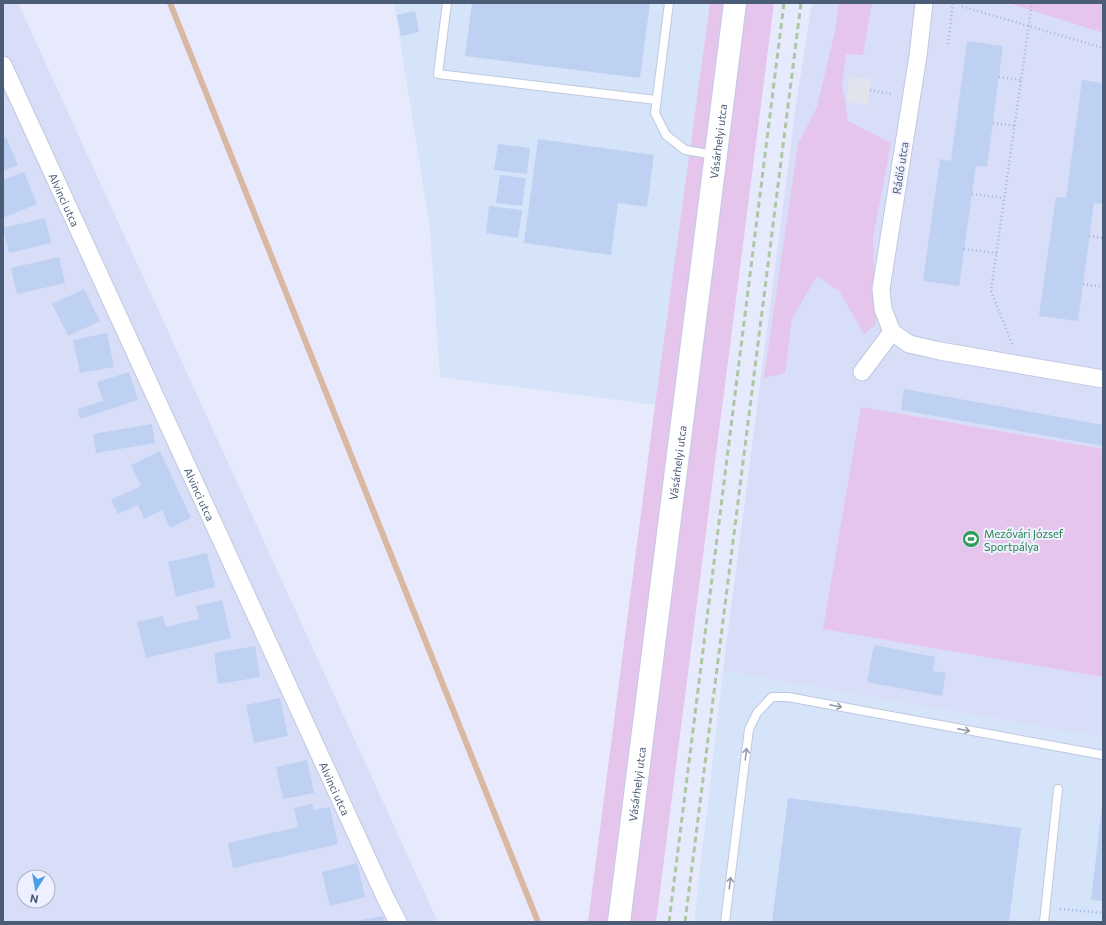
<svg xmlns="http://www.w3.org/2000/svg" width="1106" height="925" font-family="Commissioner,sans-serif">
  <style>
    .residential { fill: #d8def7; fill-rule: evenodd }
    .commercial { fill: #d5e4f8 }
    .industrial { fill: #e1e4ed }
    .green { fill: #e5c5eb }
    .lines { fill: none; stroke-linecap: round; stroke-linejoin: round }
    .stream { stroke: #d9b8a1; stroke-width: 6 }
    .building { fill: #bed1f3 }
    .lane-casing { stroke: #bfc8e0; stroke-width: 10 }
    .street-casing { stroke: #bfc8e0; stroke-width: 19 }
    .secondary-casing { stroke: #c0cbe7; stroke-width: 24 }
    .path { stroke: #a1b5d8; stroke-width: 2.5; stroke-dasharray: 1 3; stroke-linecap: butt }
    .lane { stroke: #fff; stroke-width: 8 }
    .street { stroke: #fff; stroke-width: 17 }
    .secondary { stroke: #fff; stroke-width: 22 }
    .rail { stroke: #acc7a4; stroke-width: 3; stroke-dasharray: 6 4; stroke-linecap: butt }
    .oneway { stroke: #939dad }
    .labels { text-anchor: middle; dominant-baseline: central; stroke-width: 4; stroke-linejoin: round; paint-order: stroke }
    .street-label { font-size: 11px; fill: #4b5c77; stroke: #eef0ff }
    .leisure-label { font-size: 11px; fill: #27864d; stroke: #eef0ff; text-anchor: start }
  </style>
  <rect width="100%" height="100%" fill="#e7eafd"/>
  <path class="residential" d="M3,3H18L438,922H3ZM24,877H48V901H24Z
    M812,3H1008L1103,33V738L723,671L796,105Z"/>
  <path class="commercial" d="M394,3H710L655,405L440,377L430,229Z
    M723,671L1103,738V922H694Z"/>
  <path class="industrial" d="M850,76L871,79L868,105L846,102Z"/>
  <path class="green" d="M710,3H774L656,922H588L655,405Z
    M839,3H872L863,55L846,54L842,83L848,121L891,143L873,238L876,324L864,334L839,291L817,276L792,318L785,373L764,378L798,144L817,107L835,31Z
    M1008,3H1103V33Z
    M861,407L1103,449V677L823,629Z"/>
  <g class="lines">
    <path class="stream" d="M170,3L538,922"/>
  </g>
  <path class="building" d="M472,3H650L640,78L465,56Z
    M415,11L419,32L401,36L397,15Z
    M967,41L1003,46L987,167L976,166L959,286L923,281L940,159L951,161Z
    M1082,80L1103,83V204L1094,203L1078,321L1039,316L1056,197L1066,198Z
    M6,137L18,165L3,171V138Z
    M538,139L654,155L647,207L618,203L611,255L524,243Z
    M498,144L530,148L527,174L494,170Z
    M24,172L37,204L3,218V180Z
    M500,175L526,178L522,206L496,203Z
    M489,206L522,210L518,238L486,233Z
    M45,218L51,243L9,253L3,228Z
    M59,257L65,283L17,294L11,268Z
    M84,289L100,321L68,336L52,304Z
    M107,333L114,367L80,373L73,340Z
    M129,372L138,400L80,419L77,409L103,401L97,382Z
    M904,389L1103,425V446L901,410Z
    M152,424L155,443L96,453L93,434Z
    M160,451L191,518L170,528L162,510L144,519L138,505L118,514L111,500L141,486L131,465Z
    M207,553L215,587L176,597L168,562Z
    M222,600L231,638L146,658L137,622L163,616L166,627L199,619L196,606Z
    M874,645L935,657L933,671L946,673L942,696L867,682Z
    M255,646L260,677L218,684L214,653Z
    M280,698L288,736L254,743L246,705Z
    M307,760L314,793L283,799L276,767Z
    M788,798L1021,828L1009,922H772Z
    M312,804L314,810L330,807L338,844L233,868L228,843L298,827L294,808Z
    M1102,806H1103V901L1091,900Z
    M357,863L365,897L330,906L322,872Z
    M383,916L384,922H357V921Z"/>
  <g class="lines">
    <defs>
      <path id="lane" d="M447,3L438,74L656,100
        M669,3L655,113L666,135L685,150L715,155
        M725,922L749,729L757,713L772,697H788L1103,755
        M1044,922L1058,789"/>
      <g id="street">
        <path d="M924,3L918,56L881,289L883,309L892,332L909,344L940,351L1103,379"/>
        <path id="s1" d="M3,65L386,899L398,922"/>
        <path d="M862,372L892,332"/>
      </g>
      <g id="secondary">
        <path id="s2" d="M619,922L735,3"/>
      </g>
    </defs>
    <use href="#lane" class="lane-casing"/>
    <use href="#street" class="street-casing"/>
    <use href="#secondary" class="secondary-casing"/>
    <path class="path" d="M961,3V6L1103,48
      M948,44L953,3
      M999,77L1021,80
      M870,90L892,94
      M993,123L1015,126
      M972,194L1004,198
      M1089,236L1103,238
      M964,249L997,253
      M1083,284L1103,287
      M1012,344L991,291L1032,3
      M1060,909L1103,913"/>
    <use href="#lane" class="lane"/>
    <use href="#street" class="street"/>
    <use href="#secondary" class="secondary"/>
    <path class="rail" d="M669,922L784,3
      M685,922L801,3"/>
  </g>
  <defs><path id="oneway-shaft" d="M-6 0H5M1.5-3L5.5 0L1.5 3" fill="none" stroke-width="1.6" stroke-linecap="round" stroke-linejoin="round"/></defs>
  <g class="oneway">
    <use href="#oneway-shaft" transform="translate(836 706) rotate(11)"/>
    <use href="#oneway-shaft" transform="translate(964 730) rotate(11)"/>
    <use href="#oneway-shaft" transform="translate(746 754) rotate(-83)"/>
    <use href="#oneway-shaft" transform="translate(730 883) rotate(-83)"/>
  </g>
  <defs>
    <symbol id="stadium-disc" viewBox="-11 -11 22 22"><circle r="9.5" fill="#2e9e5b" stroke="#eef0ff"/><path d="M0-5a6.5 5 0 1 0 0 10a6.5 5 0 1 0 0-10ZM-3.5-1.8h7v3.6h-7Z" fill="#fff"/></symbol>
  </defs>
  <g fill-rule="evenodd">
    <use href="#stadium-disc" x="961" y="529" width="20" height="20"/>
  </g>
  <g class="labels">
    <g class="street-label">
      <text stroke="none"><textPath href="#s2" startOffset="787">Vásárhelyi utca</textPath></text>
      <text transform="translate(900 168) rotate(-81)">Rádió utca</text>
      <text stroke="none"><textPath href="#s1" startOffset="148">Alvinci utca</textPath></text>
      <text stroke="none"><textPath href="#s2" startOffset="463">Vásárhelyi utca</textPath></text>
      <text stroke="none"><textPath href="#s1" startOffset="472">Alvinci utca</textPath></text>
      <text stroke="none"><textPath href="#s2" startOffset="139">Vásárhelyi utca</textPath></text>
      <text stroke="none"><textPath href="#s1" startOffset="796">Alvinci utca</textPath></text>
    </g>
    <g class="leisure-label">
      <text x="984" y="533">Mezővári József<tspan x="984" dy="13">Sportpálya</tspan></text>
    </g>
  </g>
  <rect width="1106" height="925" fill="none" stroke="#4b5c77" stroke-width="8"/>
  <g transform="translate(36 889) rotate(191)"><circle r="19" fill="#eef0ff" stroke="#adb5c9"/>
  <path d="M0-3L7 15L0 10L-7 15Z" fill="#4b9de8"/>
  <text y="-6" font-size="11" font-weight="bold" text-anchor="middle" fill="#4b5c77">N</text>
  </g>
</svg>
